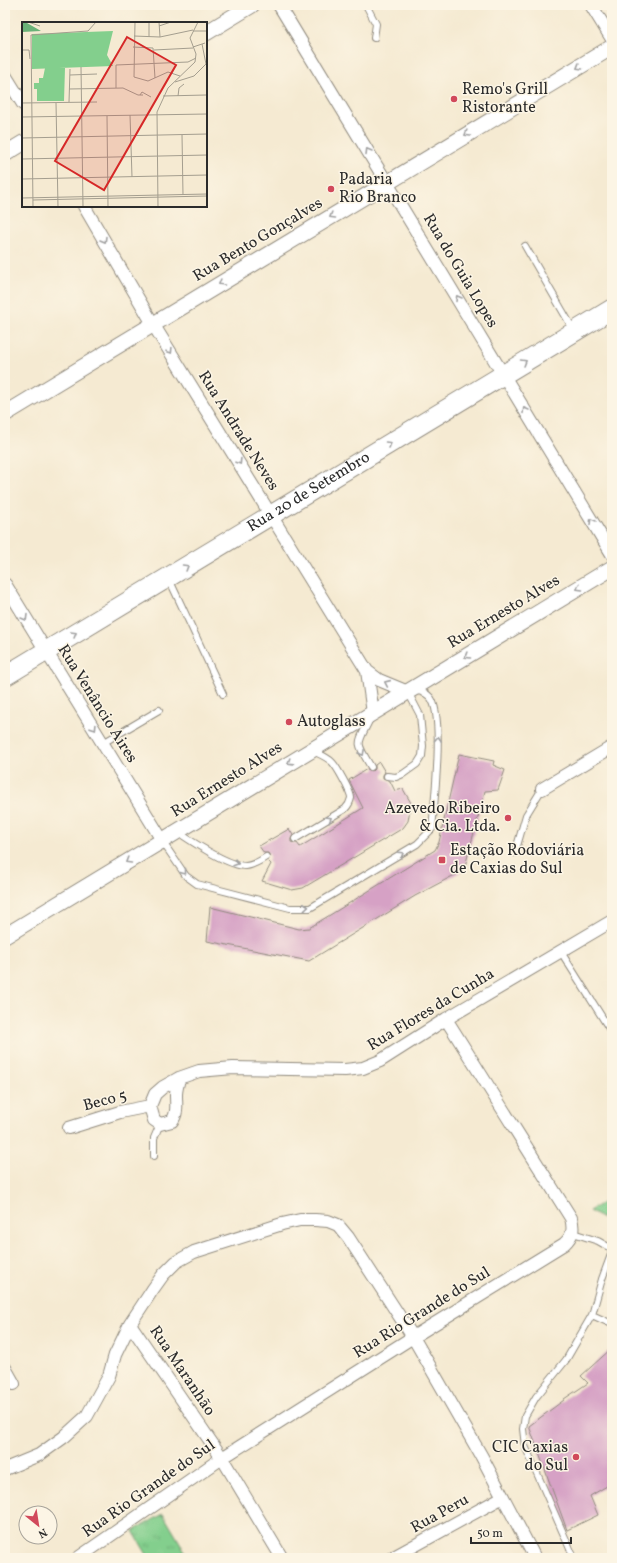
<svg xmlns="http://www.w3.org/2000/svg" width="617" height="1563" font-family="Vollkorn,serif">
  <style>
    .park { fill: url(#park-tufts); stroke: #577d5c }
    .building { fill: #d6a1c5 }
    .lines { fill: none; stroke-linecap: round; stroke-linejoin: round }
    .service-casing { stroke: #908a7e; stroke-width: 8 }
    .minor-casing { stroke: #908a7e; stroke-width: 14 }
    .tertiary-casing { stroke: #908a7e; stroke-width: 17 }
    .primary-casing { stroke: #908a7e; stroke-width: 21 }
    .service { stroke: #fff; stroke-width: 6 }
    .minor { stroke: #fff; stroke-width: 12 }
    .tertiary { stroke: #fff; stroke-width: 15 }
    .primary { stroke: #fff; stroke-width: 19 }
    .oneway { stroke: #a0a0a0 }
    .poi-dot { fill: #d1495b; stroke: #fcf5e5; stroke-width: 1.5 }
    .labels { text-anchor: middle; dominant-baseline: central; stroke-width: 3; stroke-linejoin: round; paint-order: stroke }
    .poi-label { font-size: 16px; fill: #2b2b2b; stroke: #fcf5e5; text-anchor: start }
    .street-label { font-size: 16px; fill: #2b2b2b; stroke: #fcf5e5 }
    .inset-road { fill: none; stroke: #a49e8f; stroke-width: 1 }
    .view { fill: #d62828; fill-opacity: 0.15; stroke: #d62828; stroke-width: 2 }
    .inset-edge { fill: none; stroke: #2b2b2b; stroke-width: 2 }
  </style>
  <defs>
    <pattern id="park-tufts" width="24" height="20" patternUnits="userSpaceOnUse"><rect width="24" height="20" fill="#83cf8d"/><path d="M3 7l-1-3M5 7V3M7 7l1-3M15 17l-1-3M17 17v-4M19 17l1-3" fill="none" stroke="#71b27a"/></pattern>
  </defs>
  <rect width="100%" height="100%" fill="#fcf5e5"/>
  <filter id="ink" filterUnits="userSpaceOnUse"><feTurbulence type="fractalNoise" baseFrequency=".025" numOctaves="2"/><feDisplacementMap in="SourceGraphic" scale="8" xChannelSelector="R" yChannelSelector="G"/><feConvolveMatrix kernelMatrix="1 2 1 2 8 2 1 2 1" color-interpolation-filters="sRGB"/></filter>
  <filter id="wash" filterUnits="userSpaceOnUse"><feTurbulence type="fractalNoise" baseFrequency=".012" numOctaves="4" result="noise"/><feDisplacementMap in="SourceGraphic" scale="16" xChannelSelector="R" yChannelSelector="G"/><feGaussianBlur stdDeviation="0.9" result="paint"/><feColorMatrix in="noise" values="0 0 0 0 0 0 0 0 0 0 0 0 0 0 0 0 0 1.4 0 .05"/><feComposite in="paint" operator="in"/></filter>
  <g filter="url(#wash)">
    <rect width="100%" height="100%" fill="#f5ead2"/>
    <path class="park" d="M612,1197V1224L589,1211Z
      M163,1514L189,1558H149L133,1531Z"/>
    <g id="blocks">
      <path class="building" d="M459,754L494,761L493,765L505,770L498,790L485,791L464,870L415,896L309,961L207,941L210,907L299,929L309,928L435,850L439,842Z
        M379,762L385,772L383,775V778L390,781L395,791L403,789L411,803L408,821L403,828L303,888L292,890L262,881L271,864L268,861L270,856L268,853H264L259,846L289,829L293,835L291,839V842L295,843H297L300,847L363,808L349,780L367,769L373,771L375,769V765Z
        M612,1348V1483L590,1496L598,1515L567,1530L529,1426L564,1400V1399L588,1383L581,1376Z"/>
    </g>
  </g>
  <g filter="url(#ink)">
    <use href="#blocks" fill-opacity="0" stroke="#908a7e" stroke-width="1"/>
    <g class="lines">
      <defs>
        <path id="service" d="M366,5L376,24L374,38
          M525,246L573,329
          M169,579L223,694
          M370,719C357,746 355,740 371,767
          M103,743L159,710
          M179,833C194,843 228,866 246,866C254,865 260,861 266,857
          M295,839L345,809C348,806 350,803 351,798C351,792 337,767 332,762C327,757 319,754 313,751
          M162,841L186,876L197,884L290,908H310L417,844L432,829C434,804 445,714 430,697C423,690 417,691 408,692L420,715L423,746L422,756L417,764L403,774L396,777L387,776
          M515,853L526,815L542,789
          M561,952L612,1033
          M154,1156V1138L160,1124
          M573,1233L598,1241L612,1249
          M592,1315L612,1324
          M574,1558L525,1446L523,1429L525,1416L536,1397L566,1360L592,1315L602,1279L612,1252"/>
        <path id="minor" d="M279,5L612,554
          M591,5L612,39
          M5,75L23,104
          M84,206L153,324L367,671L379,680L408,692
          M5,584L162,840
          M367,671L373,713
          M542,789L612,747
          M179,1078C178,1084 176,1089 176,1095C176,1104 178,1113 172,1121L160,1124L154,1120L150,1106L155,1094L163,1087L179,1078L199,1071L233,1068L345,1070L363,1068L380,1061L446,1019L612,921
          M69,1128L120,1112L150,1106
          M130,1324L222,1458L282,1558
          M5,1368L14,1384
          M5,1469L39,1455L64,1437L87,1416L109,1376L115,1355L130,1324L153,1289L163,1275L176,1262L194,1252L282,1224L300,1220H315L328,1221L338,1225L348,1237L413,1337L482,1457L535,1558
          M78,1558L222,1458L413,1337L564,1244C573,1236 574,1229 571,1218L446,1019
          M392,1558L503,1497"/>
        <path id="tertiary" d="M206,33L252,5
          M5,154L23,143
          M5,414L612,47
          M5,936L612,568"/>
        <g id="primary">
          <path id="s1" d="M5,676L612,309"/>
        </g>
      </defs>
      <use href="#service" class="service-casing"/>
      <use href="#minor" class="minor-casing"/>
      <use href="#tertiary" class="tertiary-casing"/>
      <use href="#primary" class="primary-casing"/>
      <use href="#service" class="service"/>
      <use href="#minor" class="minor"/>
      <use href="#tertiary" class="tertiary"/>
      <use href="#primary" class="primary"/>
    </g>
    <defs><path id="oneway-chevron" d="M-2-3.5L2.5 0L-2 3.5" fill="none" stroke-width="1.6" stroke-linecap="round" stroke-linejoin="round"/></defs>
    <g class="oneway">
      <use href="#oneway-chevron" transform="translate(579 67) rotate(149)"/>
      <use href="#oneway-chevron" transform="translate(467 134) rotate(149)"/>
      <use href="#oneway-chevron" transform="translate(368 151) rotate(-121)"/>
      <use href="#oneway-chevron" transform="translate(332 216) rotate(149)"/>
      <use href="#oneway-chevron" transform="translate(104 240) rotate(59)"/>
      <use href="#oneway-chevron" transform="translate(221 283) rotate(149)"/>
      <use href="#oneway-chevron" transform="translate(458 298) rotate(-121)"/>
      <use href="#oneway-chevron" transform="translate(170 351) rotate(58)"/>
      <use href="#oneway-chevron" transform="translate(524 362) rotate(-31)"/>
      <use href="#oneway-chevron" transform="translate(525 410) rotate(-121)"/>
      <use href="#oneway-chevron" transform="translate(389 444) rotate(-31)"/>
      <use href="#oneway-chevron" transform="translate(239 462) rotate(58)"/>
      <use href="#oneway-chevron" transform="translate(592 521) rotate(-121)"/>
      <use href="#oneway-chevron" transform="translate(186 567) rotate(-31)"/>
      <use href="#oneway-chevron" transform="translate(579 588) rotate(149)"/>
      <use href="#oneway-chevron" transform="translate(25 618) rotate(59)"/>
      <use href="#oneway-chevron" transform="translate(74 634) rotate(-31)"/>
      <use href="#oneway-chevron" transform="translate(467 656) rotate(149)"/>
      <use href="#oneway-chevron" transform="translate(387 683) rotate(-156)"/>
      <use href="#oneway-chevron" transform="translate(94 728) rotate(58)"/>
      <use href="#oneway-chevron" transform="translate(438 739) rotate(-87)"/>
      <use href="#oneway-chevron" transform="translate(362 753) rotate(61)"/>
      <use href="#oneway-chevron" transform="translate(290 762) rotate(148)"/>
      <use href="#oneway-chevron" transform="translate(329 819) rotate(-31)"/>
      <use href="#oneway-chevron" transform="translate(401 854) rotate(-32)"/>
      <use href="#oneway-chevron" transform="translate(128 861) rotate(149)"/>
      <use href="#oneway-chevron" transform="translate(236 863) rotate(17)"/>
      <use href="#oneway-chevron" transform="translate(184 872) rotate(52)"/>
      <use href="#oneway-chevron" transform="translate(306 907) rotate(-6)"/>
    </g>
  </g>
  <g class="poi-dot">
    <circle cx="454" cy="99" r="4"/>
    <circle cx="331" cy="189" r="4"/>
    <circle cx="289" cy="722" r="4"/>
    <circle cx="508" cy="818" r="4"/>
    <rect x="438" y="856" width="8" height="8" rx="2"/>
    <circle cx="576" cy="1457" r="4"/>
  </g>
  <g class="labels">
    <g class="poi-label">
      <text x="462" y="90">Remo's Grill<tspan x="462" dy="18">Ristorante</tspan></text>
      <text x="339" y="180">Padaria<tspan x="339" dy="18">Rio Branco</tspan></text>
      <text x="297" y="722">Autoglass</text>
      <text x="500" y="809" text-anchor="end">Azevedo Ribeiro<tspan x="500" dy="18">&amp; Cia. Ltda.</tspan></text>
      <text x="450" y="851">Estação Rodoviária<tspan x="450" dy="18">de Caxias do Sul</tspan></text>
      <text x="568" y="1448" text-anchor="end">CIC Caxias<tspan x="568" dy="18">do Sul</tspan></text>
    </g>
    <g class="street-label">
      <text transform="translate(258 240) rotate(-31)">Rua Bento Gonçalves</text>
      <text transform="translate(460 271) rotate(59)">Rua do Guia Lopes</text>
      <text transform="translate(238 431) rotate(58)">Rua Andrade Neves</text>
      <text stroke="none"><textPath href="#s1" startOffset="355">Rua 20 de Setembro</textPath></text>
      <text transform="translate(504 612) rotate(-31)">Rua Ernesto Alves</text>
      <text transform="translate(97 704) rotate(58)">Rua Venâncio Aires</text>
      <text transform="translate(227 780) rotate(-32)">Rua Ernesto Alves</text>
      <text transform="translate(431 1010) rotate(-31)">Rua Flores da Cunha</text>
      <text transform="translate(105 1101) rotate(-15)">Beco 5</text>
      <text transform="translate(422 1313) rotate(-32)">Rua Rio Grande do Sul</text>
      <text transform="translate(182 1371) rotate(56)">Rua Maranhão</text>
      <text transform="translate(149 1489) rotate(-35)">Rua Rio Grande do Sul</text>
      <text transform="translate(440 1514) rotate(-29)">Rua Peru</text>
    </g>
  </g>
  <g transform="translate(22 22)">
    <rect width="185" height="185" fill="#f5ead2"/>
    <path d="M0,1H5L19,9L0,10Z" fill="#6ab278"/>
    <path d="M91,9L85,33L91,44L10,47V12Z" fill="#83cf8d"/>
    <path d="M23,46H43L42,79H15V67H12V61H17V56H21Z" fill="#83cf8d"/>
    <path class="inset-road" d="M6,0L18,4M113,0L112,55L126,59L146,50L158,54M137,0L138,15M137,4L149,0M171,9H185M112,14L138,15L171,8M127,15V0M180,22L184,42M111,25L131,26L133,56M171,25L183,21M0,28H7L8,37M132,28L171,26M59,45L61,185M48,53L75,52M153,60L172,54L185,41M94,66V43L166,40L174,36M47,67L101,66L116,73H121M185,71V136M118,73L120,70L129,75M141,74L184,73M156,74L157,66L162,62M47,80L48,47M0,81L75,80M34,81L36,185M108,93L110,155M85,94L86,185M0,95L185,92M160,113L161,173M0,116L185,112M0,137L185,133M0,157L185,153M0,176L185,172M11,178L185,174M11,185L9,13L66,9L74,0M136,185L135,90L146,66L173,40L174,32L168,16L176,0"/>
    <path class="view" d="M105,15L154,43L82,168L33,139Z"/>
    <rect width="185" height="185" class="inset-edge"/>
  </g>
  <rect width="617" height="1563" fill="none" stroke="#fcf5e5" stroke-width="20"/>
  <g transform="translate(38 1525) rotate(150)"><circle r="19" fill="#fcf5e5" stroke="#a8a49b"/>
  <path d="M0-3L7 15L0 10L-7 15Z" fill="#d1495b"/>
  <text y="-6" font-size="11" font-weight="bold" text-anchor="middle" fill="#2b2b2b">N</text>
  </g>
  <path d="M471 1537v6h100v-6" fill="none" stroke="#2b2b2b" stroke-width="2"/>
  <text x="477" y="1537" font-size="12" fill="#2b2b2b" stroke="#fcf5e5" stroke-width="3" paint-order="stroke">50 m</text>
</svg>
